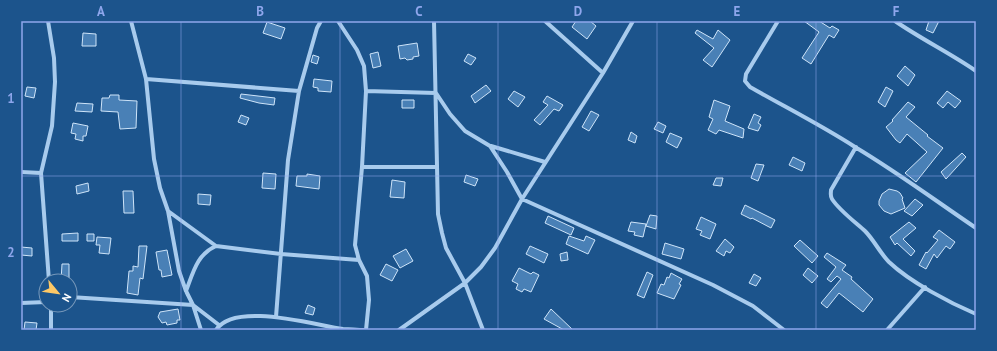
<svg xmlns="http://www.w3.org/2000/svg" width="997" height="351" font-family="'PT Sans',sans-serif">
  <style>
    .building { fill: #4980b6; stroke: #cee4f9 }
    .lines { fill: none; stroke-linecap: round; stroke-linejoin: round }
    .street { stroke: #a8cbed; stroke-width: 4 }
    .grid { fill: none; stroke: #8ea6ec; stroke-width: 1; stroke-opacity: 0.55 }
    .neatline { fill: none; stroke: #8ea6ec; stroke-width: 1.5 }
    .grid-label { font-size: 13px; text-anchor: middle; font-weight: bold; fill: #8ea6ec }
  </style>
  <rect width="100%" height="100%" fill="#1c548c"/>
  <path class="building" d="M576,21H590L596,26L587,39L572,27Z
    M804,21H819L830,28L832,26L839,30L834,38L829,35L811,64L802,58L819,32Z
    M929,21H939L933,33L926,30Z
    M267,22L285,28L281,39L263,33Z
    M697,30L713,39L718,30L730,40L712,67L703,60L714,48L695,33Z
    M83,33L96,34V46H82Z
    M417,43L419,56L413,57V59L407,60L405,58L400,59L398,46Z
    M378,52L381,66L373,68L370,54Z
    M468,54L476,58L471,65L464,61Z
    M313,55L319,57L317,64L311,62Z
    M905,66L915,75L908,86L897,76Z
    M314,79L332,81L331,92L318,91V88L313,87Z
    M486,85L491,91L475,103L471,96Z
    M27,87L36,88L34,98L25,96Z
    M886,87L893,91L885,107L878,102Z
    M514,91L525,97L518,107L508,99Z
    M947,91L961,101L955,108L948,102L943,108L937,103Z
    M241,94L275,98L274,105L259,103L240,98Z
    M110,95H119V100L137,101L136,128L120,129L118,112L101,111L102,98H109Z
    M547,96L563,105L559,111L554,109L540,125L534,120L548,105L543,102Z
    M402,100H414V108H402Z
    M714,100L730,106L725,121L744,129L743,138L719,130L716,134L708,130L713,119L709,117Z
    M908,102L915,107L906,117L928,135L927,136L943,148L916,182L905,173L927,152L907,134L900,143L896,140L886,127L893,121L892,120Z
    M77,103L93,104L92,112L75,111Z
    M591,111L599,115L589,131L582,127Z
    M754,114L761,117L758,123L761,125L758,131L748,128Z
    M241,115L249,118L246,125L238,122Z
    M658,122L666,126L663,133L654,129Z
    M73,123L88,126L86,136H83V141L75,139L76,134L71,133Z
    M631,132L637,136L635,143L628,140Z
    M670,133L682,138L677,148L666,142Z
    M962,153L966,157L946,179L941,172Z
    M793,157L805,163L802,171L789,165Z
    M756,164L764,165L758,181L751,178Z
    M263,173L276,174L275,189L262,188Z
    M307,174L320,176L319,189L296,186L297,176H307Z
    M466,175L478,179L475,186L464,182Z
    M716,178H723L721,186L713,185Z
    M392,180L405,182L404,198L390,197Z
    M88,183L89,191L77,194L76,186Z
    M889,189L897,191L900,193L903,198L902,199L905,208L891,214L884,211L879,205V201L882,194Z
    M123,191H133L134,213H124Z
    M198,194L211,195L210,205L198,204Z
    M915,199L923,205L912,216L904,211Z
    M745,205L775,220L771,228L752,218L751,219L741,214Z
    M650,215L657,216L656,229L646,226Z
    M548,216L574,228L571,235L545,223Z
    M701,217L716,224L710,239L700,235L702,231L696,229Z
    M631,222L646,224L643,237L634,235L635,232L628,231Z
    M909,222L916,228L903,239L915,251L911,256L897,243L895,245L890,237Z
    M939,230L955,242L950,249L946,246L937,258L934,254L926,269L919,265L926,252L927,253L938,240L933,237Z
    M78,233V241H62V234Z
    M87,234H94V241H87Z
    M569,236L584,241L586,236L595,240L588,254L566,244Z
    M97,237L111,238L109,254L99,253L100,245H96Z
    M725,239L734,247L730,253L726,251L724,256L716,251Z
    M800,240L818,256L812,263L794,246Z
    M665,243L684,249L681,259L662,254Z
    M139,246H147L143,279L140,278L138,295L127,293L129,271H133V266L138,267Z
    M530,246L548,254L544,263L526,254Z
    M21,247L32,248V256L21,255Z
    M406,249L413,261L400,268L393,256Z
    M167,250L172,275L162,277L161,270H159L156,252Z
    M567,252L568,260L561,261L560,254Z
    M827,253L846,265L842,270L852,277L851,279L873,299L863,312L839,293L827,308L821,303L841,279L837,276L831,282L827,279L836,267L824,257Z
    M62,264H69V281H61Z
    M386,264L398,270L392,281L380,275Z
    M519,268L531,274L533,272L539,275L531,292L524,289L522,292L516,289L518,284L512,281Z
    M808,268L818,276L812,283L803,275Z
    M647,272L653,275L644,298L637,295Z
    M671,273L682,279L679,284L681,285L674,299L657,293L661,284L664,285L667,277L669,278Z
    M754,274L761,278L756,286L749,283Z
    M308,305L315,308L313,315L305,313Z
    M178,309L180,320H177V323L167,325L166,322L162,323L158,317L160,312Z
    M551,309L573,330H564L544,319Z
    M25,322L37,323L36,330H24Z"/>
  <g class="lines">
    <path class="street" d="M48,21L54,58L55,82L52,126L41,173L49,281
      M131,21L146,79L154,159L160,188L168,211L179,271L186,291L193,305L219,325
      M338,21L357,50L364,66L366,91L362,167L355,245L359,260L367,276L369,300L366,330
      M434,21L438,214L442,233L446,248L465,283L483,330
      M545,21L603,73
      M778,21L746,74L745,81L750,87C785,107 821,125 855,147C897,172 936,201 976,228
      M895,21C921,39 950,53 976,71
      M146,79L299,91
      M366,91L436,93
      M436,93L450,114L465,131L490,146L507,172L522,199L713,285L753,306L784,330
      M491,146L545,162
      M856,147L831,190C831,193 830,196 832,199C839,210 855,222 865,231C874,240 880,253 889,262C910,282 950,303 976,314
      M362,167H437
      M21,172L41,173
      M168,211L216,246
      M186,291C193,273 197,254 216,246L281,254L359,260
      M70,297L193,305L201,330
      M21,303L46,302
      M51,305V330
      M276,317L288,160L299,91L317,28L321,21
      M216,330C234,301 314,325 343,329C350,329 357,330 365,330
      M399,330L465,283L481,267L495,248L522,199L603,73L633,21
      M887,330L925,287"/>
  </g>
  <path class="grid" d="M181,21V330M340,21V330M498,21V330M657,21V330M816,21V330M21,176H976"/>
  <rect width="997" height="351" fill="none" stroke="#1c548c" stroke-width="44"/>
  <g transform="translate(58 293) rotate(119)"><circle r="19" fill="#1c548c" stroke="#7798ba"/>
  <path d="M0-3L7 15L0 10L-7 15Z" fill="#fdc866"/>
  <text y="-6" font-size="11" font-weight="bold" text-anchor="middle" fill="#ffffff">N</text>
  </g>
  <rect x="22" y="22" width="953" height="307" class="neatline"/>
  <g class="grid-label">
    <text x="101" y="16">A</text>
    <text x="260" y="16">B</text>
    <text x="419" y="16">C</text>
    <text x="578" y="16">D</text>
    <text x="737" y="16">E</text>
    <text x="896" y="16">F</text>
    <text x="11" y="103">1</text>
    <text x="11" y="257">2</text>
  </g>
</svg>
